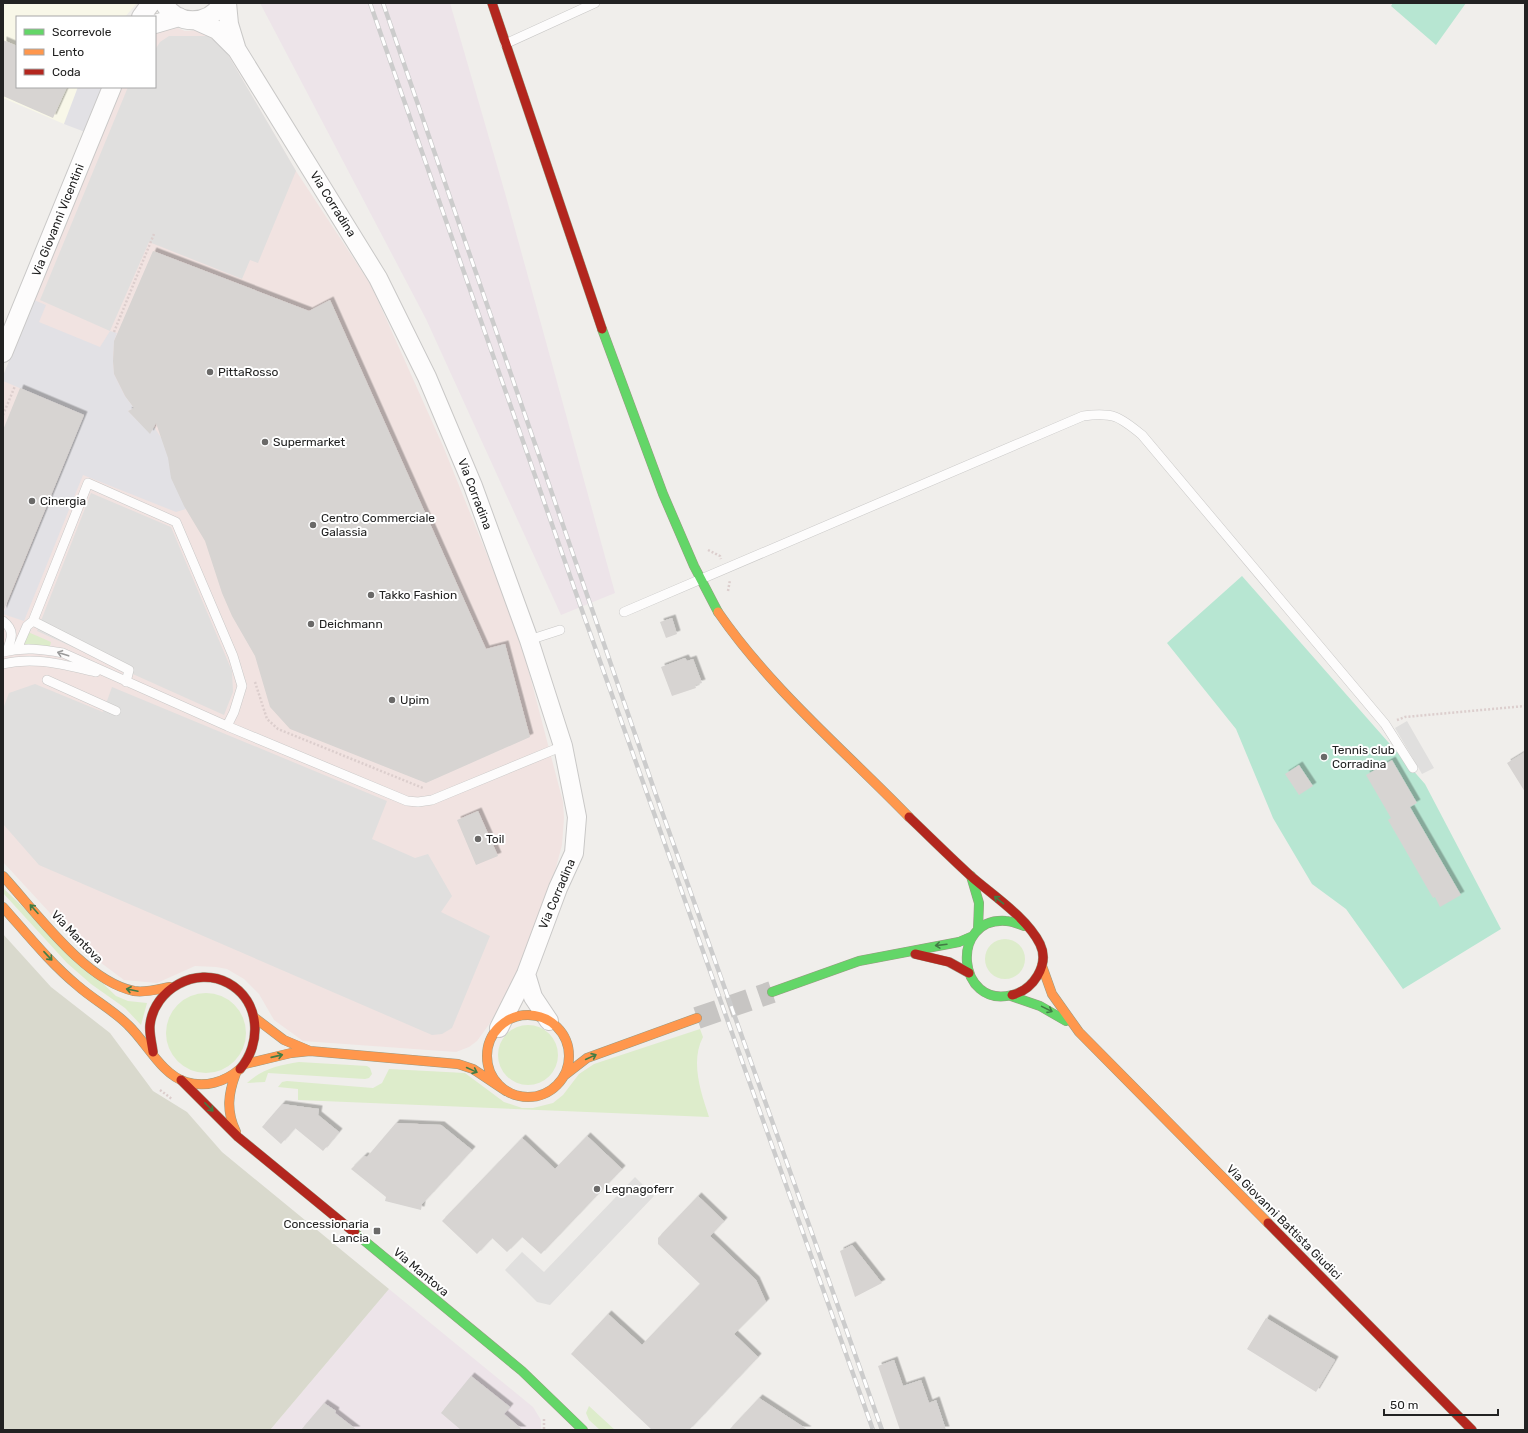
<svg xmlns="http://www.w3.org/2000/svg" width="1528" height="1433" font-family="Rubik,sans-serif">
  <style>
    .commercial { fill: #f1e3e1 }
    .industrial { fill: #ede4e9 }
    .education { fill: #f8f7e8 }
    .construction { fill: #d9d9cd }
    .grass { fill: #ddeccb }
    .pitch { fill: #b7e6d2 }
    .parking { fill: #e0dfde }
    .plaza { fill: #e2e1e5 }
    .building { fill: #d7d4d2; filter: url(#shadow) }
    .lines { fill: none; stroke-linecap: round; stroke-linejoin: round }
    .secondary-tunnel { stroke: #c7c5c3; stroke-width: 22; stroke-dasharray: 22 11; stroke-linecap: butt }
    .lane-casing { stroke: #c9c8c7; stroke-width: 10 }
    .street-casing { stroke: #c9c8c7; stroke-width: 20 }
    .fast-casing { stroke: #999a82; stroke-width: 10 }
    .slow-casing { stroke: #999a82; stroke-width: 10 }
    .jam-casing { stroke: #999a82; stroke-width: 10 }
    .path { stroke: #dccecd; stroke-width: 2.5; stroke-dasharray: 2 2; stroke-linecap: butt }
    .lane { stroke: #fdfcfc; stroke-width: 9 }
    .street { stroke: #fdfcfc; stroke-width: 18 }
    .fast { stroke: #63d668; stroke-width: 9 }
    .slow { stroke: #ff974d; stroke-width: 9 }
    .jam { stroke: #b3261e; stroke-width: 9 }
    .rail-casing { stroke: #ccc; stroke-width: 4.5 }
    .rail { stroke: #fff; stroke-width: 3; stroke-dasharray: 9; stroke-linecap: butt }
    .oneway { stroke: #9a9a9a }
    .oneway2 { stroke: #427c45 }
    .poi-dot { fill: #6a6968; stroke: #fff; stroke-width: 1.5 }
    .labels { text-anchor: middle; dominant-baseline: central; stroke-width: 4; stroke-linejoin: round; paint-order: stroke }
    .street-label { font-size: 12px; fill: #222; stroke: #fff }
    .poi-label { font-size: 12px; fill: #222; stroke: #fff; text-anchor: start }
  </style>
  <defs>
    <filter id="shadow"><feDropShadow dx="3.5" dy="-3.5" stdDeviation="0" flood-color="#0004"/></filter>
  </defs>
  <rect width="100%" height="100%" fill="#f0eeeb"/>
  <path class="commercial" d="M173,26L185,31L200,30L216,37L224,48L296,171L371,285L443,446L519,634L563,802L564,818L562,845L555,871L511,987L498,1012L477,1041L469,1047L456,1052L303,1041L274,1020L259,994L244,979L227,969L216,967L195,966L157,983L124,980L85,951L3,862V376L122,87H155V30Z"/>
  <path class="industrial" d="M260,3H450L507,200L615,593L561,615L426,319Z
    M389,1289L533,1407L541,1420V1430H270Z"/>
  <path class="education" d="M3,3H137L125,17H17V87H78L64,124L3,98Z"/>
  <path class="construction" d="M3,934L51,987L110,1033L153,1091L187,1112L222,1152L389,1289L270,1430H3Z"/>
  <path class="grass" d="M28,632L51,642L50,646H24L23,644Z
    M3,888L116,996L128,1001L147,1003L141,1025L125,1008L91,984L67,963L3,893Z
    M985 959a20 20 0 1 1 40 0a20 20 0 1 1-40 0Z
    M166 1033a40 40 0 1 1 80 0a40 40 0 1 1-80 0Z
    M498 1055a30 30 0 1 1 60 0a30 30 0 1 1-60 0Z
    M700,1029L703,1037C690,1062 701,1092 709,1117L298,1100V1089L278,1087L282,1082L287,1081L373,1088L382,1083L389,1069L465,1073L504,1102L522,1108H533L553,1103L563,1095L579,1074L594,1064Z
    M299,1062L367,1066L370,1068L372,1074L369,1078L365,1079L268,1073L265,1082L247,1083C262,1069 279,1065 299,1062Z
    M589,1406L615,1430H600L589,1420L586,1413Z"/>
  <path class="pitch" d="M1393,3H1466L1436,45L1391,6Z
    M1242,576L1425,784L1501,929L1403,989L1346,909L1312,884L1273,818L1236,729L1167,643Z"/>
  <path class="parking" d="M169,36H208L224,48L296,171L258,263L250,260L242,279L149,242L110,331L40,300L128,87H155V50L160,42Z
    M91,493L171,527L232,671L233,692L224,715L37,631Z
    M35,684L103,712L112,687L387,801L372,839L415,858L428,854L452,896L441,912L490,936L452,1028L442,1034L432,1035L39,865L3,824V709L9,693Z
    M1407,721L1434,768L1422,774L1395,728Z
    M635,1177L654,1196L550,1305L537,1302L505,1270L522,1252L544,1272Z"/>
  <path class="plaza" d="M78,87H102L85,132L64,124Z
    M34,300L46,305L39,322L100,347L110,331L117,333L114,341L113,361L114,374L125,396L134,408L128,411L150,433L154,427L162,439L186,509L176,512L83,475L24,621L3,614L84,415L3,381V376Z"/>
  <path class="building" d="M3,40L17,46V87H67L53,118L3,96Z
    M153,251L309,311L330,300L486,649L505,644L530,737L426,783L290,729L270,707L255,656L232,616L222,593L205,541L184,506L171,478L168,458L156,423L150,434L128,411L134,408L125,396L114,374L113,361L114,341Z
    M20,388L84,415L3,612V430Z
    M672,618L677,634L666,638L660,622Z
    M685,658L687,661L693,659L702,683L695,685L696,688L672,696L661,667Z
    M1525,752V792L1507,763Z
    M1392,760L1417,803L1410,807L1461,895L1440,907L1435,897L1433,898L1388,820L1391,818L1366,775Z
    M1299,765L1313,786L1299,795L1285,774Z
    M478,811L498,856L476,865L457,820Z
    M282,1104L319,1109L318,1115L339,1132L323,1151L295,1128L281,1144L262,1127Z
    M396,1123L441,1125L472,1150L422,1204L421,1210L385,1201L386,1197L351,1169L364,1156L367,1157Z
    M587,1136L622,1169L541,1254L522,1237L507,1252L492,1238L477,1254L442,1221L522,1138L555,1169Z
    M698,1196L724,1221L710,1236L756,1280L766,1302L734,1334L758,1357L689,1430H652L571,1354L608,1314L642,1345L700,1284L658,1244V1238Z
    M852,1245L882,1283L855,1297L840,1251Z
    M1266,1318L1335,1360L1316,1392L1247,1349Z
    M894,1360L903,1386L921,1380L929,1403L936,1400L946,1430H900L878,1366Z
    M471,1376L510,1407L504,1414L523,1430H461L441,1413Z
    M759,1398L808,1430H729Z
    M324,1403L336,1411L335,1413L357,1430H301Z"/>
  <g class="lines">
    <path class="secondary-tunnel" d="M697,1018L772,992"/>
    <defs>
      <path id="lane" d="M505,44L595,3
        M624,612L1083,416C1113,412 1119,416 1142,435L1385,724L1413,768
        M3,621C15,630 12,638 7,651
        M529,640L560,630
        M17,649L27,626L33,621
        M3,652C24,647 42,649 63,653L227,726L407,801L418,802L432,800L563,746
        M3,664C35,656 64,665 96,672
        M47,680L116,711
        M126,682L129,670L33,621L88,483L176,522L233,656L242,686L234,712L227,726"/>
      <path id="street" d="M164,3C176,26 209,26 222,3
        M227,3L229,24L236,47
        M141,17L151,3
        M197,21L217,30L237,50L378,278L427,377L473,486L529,640L563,746L577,817L574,853L558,888L526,974L499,1028
        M155,24L179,17
        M3,353L112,87
        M526,974L533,997L549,1021"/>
      <path id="fast" d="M602,329L663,494L694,566L718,612
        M971,876L979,903L978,930
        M772,992L859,961L959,942L973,936
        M1012,995C957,1009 949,917 1006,921C1012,921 1018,924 1024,926
        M1011,996L1040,1006L1066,1021
        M355,1233L522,1371L583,1430"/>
      <path id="slow" d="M718,612C771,689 844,750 909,817
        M3,876C36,912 85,981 134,991C146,993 159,989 170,987
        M3,907C27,934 50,963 78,986C94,1000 113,1010 128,1025C147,1043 161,1074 186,1082C205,1088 225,1082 240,1069
        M1042,966L1052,994L1079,1032L1268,1223
        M487 1056a41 41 0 1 1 82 0a41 41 0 1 1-82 0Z
        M255,1018L284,1040L310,1051
        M245,1064L291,1053L310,1051L458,1064L473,1069L506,1091
        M236,1073C228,1094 226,1111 236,1132
        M565,1075L587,1058L697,1018"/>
      <path id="jam" d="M492,3L602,329
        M909,817C930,837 951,858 973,878C994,896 1027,918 1040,944C1050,965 1033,990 1012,995
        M915,954L949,962L969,973
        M153,1052C152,1044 149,1033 150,1025C154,989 196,966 228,983C261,1001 262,1044 240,1069
        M181,1080L238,1137L355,1233
        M1268,1223L1472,1430"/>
    </defs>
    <use href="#lane" class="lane-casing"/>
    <use href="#street" class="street-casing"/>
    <use href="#fast" class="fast-casing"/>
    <use href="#slow" class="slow-casing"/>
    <use href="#jam" class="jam-casing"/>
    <path class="path" d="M114,332L154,234
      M3,415L15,386
      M708,550L720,556L721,559
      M728,591L730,580
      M255,682L267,719L278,729L423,788
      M1397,720L1405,717L1525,706
      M160,1090L172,1099
      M544,1419V1430"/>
    <use href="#lane" class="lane"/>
    <use href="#street" class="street"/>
    <use href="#fast" class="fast"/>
    <use href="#slow" class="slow"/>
    <use href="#jam" class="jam"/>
    <defs>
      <path id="rail" d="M370,3L584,616L873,1430
        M383,3L656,795L882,1430"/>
    </defs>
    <use href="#rail" class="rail-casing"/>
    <use href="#rail" class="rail"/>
  </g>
  <defs><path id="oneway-shaft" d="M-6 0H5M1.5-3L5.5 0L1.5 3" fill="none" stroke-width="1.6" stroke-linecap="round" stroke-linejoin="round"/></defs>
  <use class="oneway" href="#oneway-shaft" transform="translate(63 654) rotate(-162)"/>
  <g class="oneway2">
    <use href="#oneway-shaft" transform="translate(999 900) rotate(-140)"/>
    <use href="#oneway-shaft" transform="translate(34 909) rotate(-132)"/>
    <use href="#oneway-shaft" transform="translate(941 945) rotate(173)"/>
    <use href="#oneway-shaft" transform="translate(48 956) rotate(47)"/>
    <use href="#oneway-shaft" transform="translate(132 990) rotate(-168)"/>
    <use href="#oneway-shaft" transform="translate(1047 1009) rotate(26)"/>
    <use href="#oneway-shaft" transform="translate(277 1056) rotate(-13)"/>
    <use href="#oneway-shaft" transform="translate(591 1057) rotate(-25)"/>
    <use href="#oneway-shaft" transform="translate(472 1070) rotate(25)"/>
    <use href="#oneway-shaft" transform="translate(209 1107) rotate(45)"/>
  </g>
  <g class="poi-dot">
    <circle cx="210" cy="372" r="4"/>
    <circle cx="265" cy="442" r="4"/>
    <circle cx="32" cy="501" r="4"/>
    <circle cx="313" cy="525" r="4"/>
    <circle cx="371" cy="595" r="4"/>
    <circle cx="311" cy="624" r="4"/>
    <circle cx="392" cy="700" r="4"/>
    <circle cx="1324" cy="757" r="4"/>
    <circle cx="478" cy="839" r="4"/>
    <circle cx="597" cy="1189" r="4"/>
    <rect x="373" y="1227" width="8" height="8" rx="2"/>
  </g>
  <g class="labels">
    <g class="street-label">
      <text transform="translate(333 204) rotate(58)">Via Corradina</text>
      <text transform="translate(58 220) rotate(-68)">Via Giovanni Vicentini</text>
      <text transform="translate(475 494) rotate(69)">Via Corradina</text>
      <text transform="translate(557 894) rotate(-67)">Via Corradina</text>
      <text transform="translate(77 937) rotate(46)">Via Mantova</text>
      <text transform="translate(1284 1222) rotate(45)">Via Giovanni Battista Giudici</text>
      <text transform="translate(421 1272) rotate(40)">Via Mantova</text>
    </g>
    <g class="poi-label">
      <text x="218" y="372">PittaRosso</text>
      <text x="273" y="442">Supermarket</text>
      <text x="40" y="501">Cinergia</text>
      <text x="321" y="518">Centro Commerciale<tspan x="321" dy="14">Galassia</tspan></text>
      <text x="379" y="595">Takko Fashion</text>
      <text x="319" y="624">Deichmann</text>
      <text x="400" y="700">Upim</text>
      <text x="1332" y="750">Tennis club<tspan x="1332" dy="14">Corradina</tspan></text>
      <text x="486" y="839">Toil</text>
      <text x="605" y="1189">Legnagoferr</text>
      <text x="369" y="1224" text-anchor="end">Concessionaria<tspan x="369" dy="14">Lancia</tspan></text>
    </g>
  </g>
  <rect width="1528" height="1433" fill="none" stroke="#222222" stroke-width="8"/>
  <rect x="16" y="16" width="140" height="72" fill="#ffffff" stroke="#a7a7a7"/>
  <rect x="24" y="29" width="20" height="6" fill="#63d668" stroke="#a7a7a7"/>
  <text x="52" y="36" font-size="12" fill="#222222">Scorrevole</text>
  <rect x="24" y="49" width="20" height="6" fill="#ff974d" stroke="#a7a7a7"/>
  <text x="52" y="56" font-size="12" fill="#222222">Lento</text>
  <rect x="24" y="69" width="20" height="6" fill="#b3261e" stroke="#a7a7a7"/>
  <text x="52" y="76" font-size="12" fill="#222222">Coda</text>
  <path d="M1384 1409v6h114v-6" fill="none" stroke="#222222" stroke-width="2"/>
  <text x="1390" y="1409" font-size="12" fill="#222222" stroke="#ffffff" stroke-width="3" paint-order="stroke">50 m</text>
</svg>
